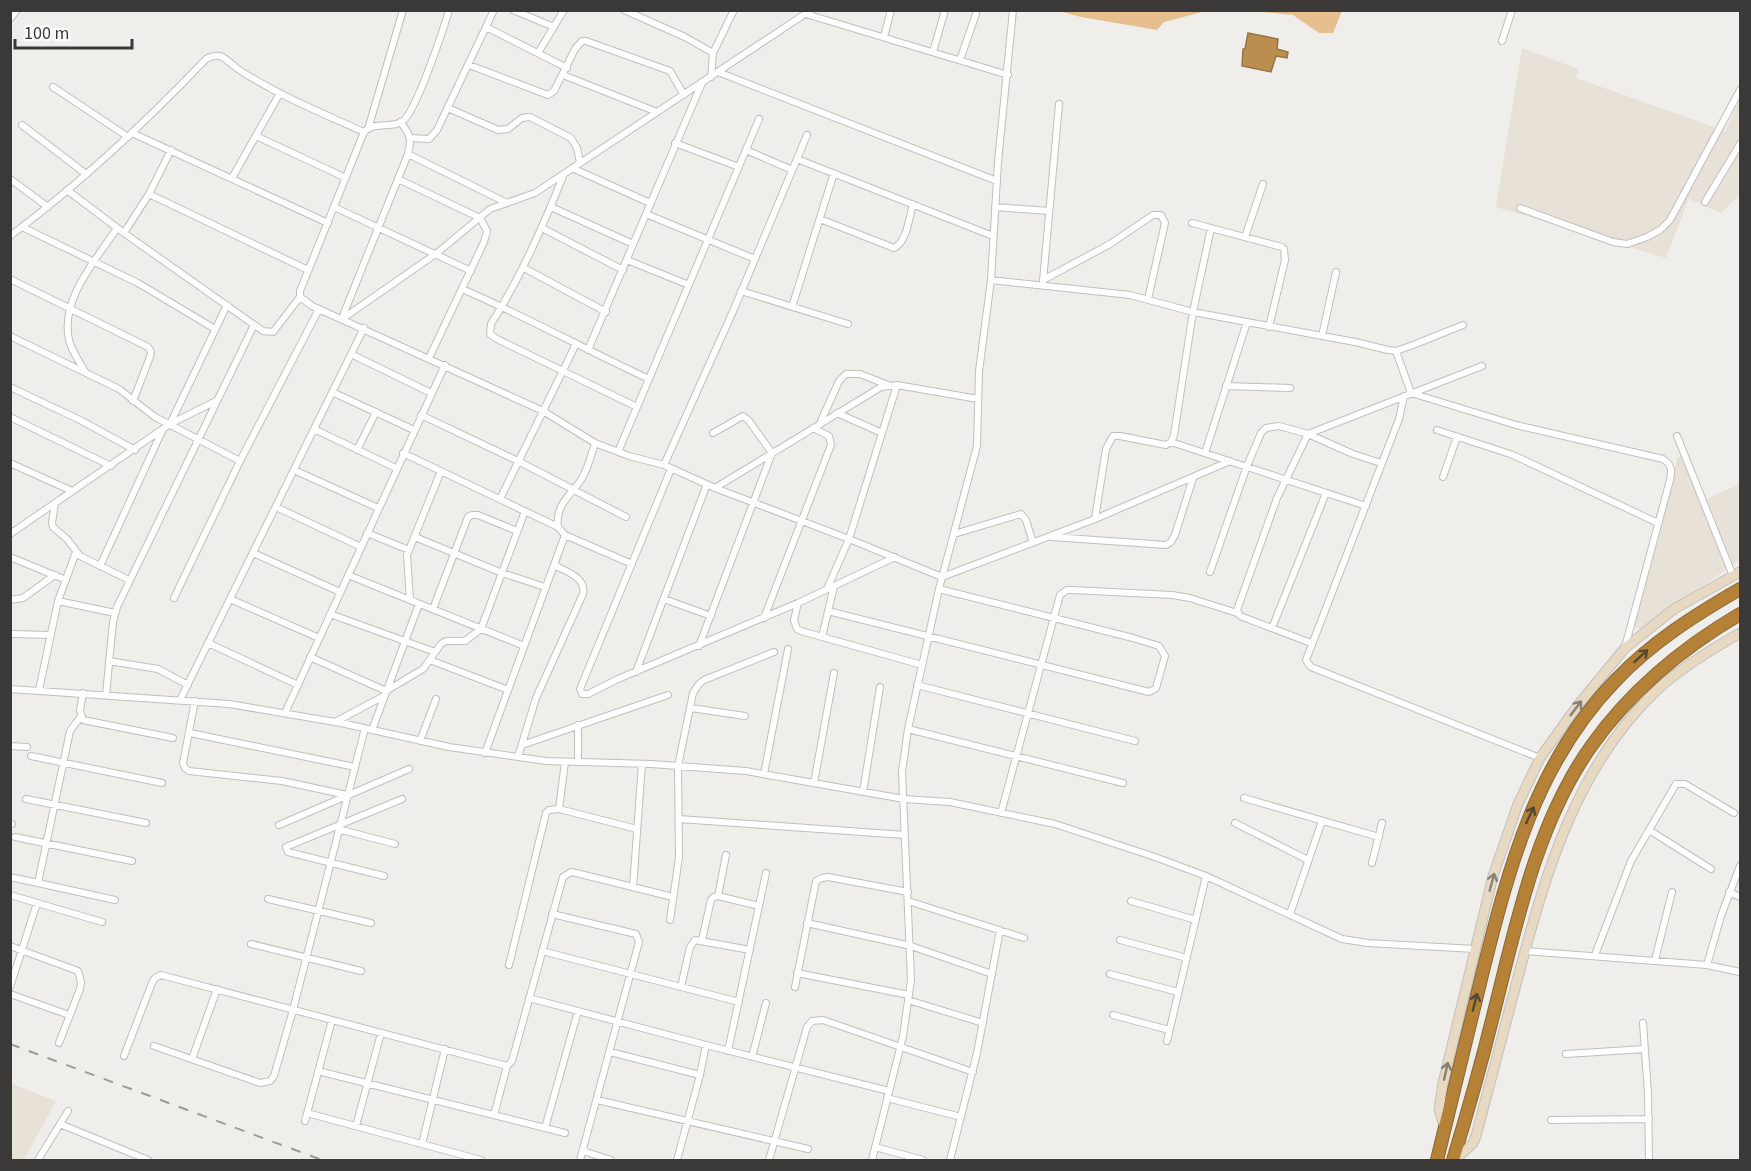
<svg xmlns="http://www.w3.org/2000/svg" width="1751" height="1171" font-family="'Source Sans 3',sans-serif">
  <style>
    .built { fill: #e7e1d8 }
    .green { fill: #e5bf8d }
    .water { fill: #bb8d4e; stroke: #947447; stroke-width: 1.5 }
    .lines { fill: none; stroke-linecap: round; stroke-linejoin: round }
    .street-casing { stroke: #c1bfbd; stroke-width: 8 }
    .secondary-casing { stroke: #c1bfbd; stroke-width: 11 }
    .highway-casing { stroke: #896837; stroke-width: 14 }
    .street { stroke: #fff; stroke-width: 6 }
    .secondary { stroke: #e8d9c3; stroke-width: 9 }
    .highway { stroke: #b48137; stroke-width: 12 }
    .rail { stroke: #9c9b99; stroke-width: 2; stroke-dasharray: 10 10; stroke-linecap: butt }
    .oneway { stroke: #524738 }
    .oneway2 { stroke: #888177 }
  </style>
  <rect width="100%" height="100%" fill="#f0eeeb"/>
  <path class="built" d="M1522,48L1578,69L1576,78L1725,131L1740,100V194L1721,213L1689,199L1666,258L1496,207Z
    M1687,453L1704,500L1740,484V560L1641,629L1633,627L1678,457Z
    M10,1083L56,1101L24,1160H11Z"/>
  <path class="green" d="M1059,11H1206L1164,22L1157,30L1081,17Z
    M1250,11H1342L1333,33H1319L1293,15Z"/>
  <path class="water" d="M1248,33L1278,39L1277,49L1288,52L1287,58L1276,56L1271,72L1242,66L1243,49H1245Z"/>
  <g class="lines">
    <defs>
      <path id="street" d="M449,10C443,31 417,108 404,120C393,130 375,120 364,132L300,291V297L312,306L543,411L595,443L629,456L664,465L715,488
        M513,10L554,27
        M624,10L685,37L713,53
        M806,14L1008,75
        M10,19L17,10
        M486,27L567,68
        M884,37L891,10
        M1502,41L1512,10
        M933,52L945,10
        M538,53L564,10
        M960,60L976,14
        M469,65L548,95L554,91L575,49L582,41H586L670,71L684,95
        M718,72L997,181
        M563,75L657,112
        M711,77L713,53L734,10
        M53,87L128,137
        M448,108L498,130L508,129L522,118L530,117L571,138L577,148L580,163
        M22,125L86,174
        M368,129L403,10
        M132,133L328,223
        M256,136L346,178
        M410,138L429,139L437,130L494,10
        M675,143L739,167
        M746,150L792,170
        M408,154L507,203
        M797,159L993,236
        M572,168L650,203
        M564,174C543,226 521,277 491,324L490,334L497,339L637,407
        M232,178L280,93
        M10,179L48,207
        M398,179L480,218L487,231L484,242L429,358
        M67,190L124,233L263,331L273,332L300,297
        M149,194L308,270
        M1705,202L1740,144
        M334,207L471,271
        M551,207L633,244
        M995,207L1049,211
        M1520,208L1613,242L1627,244L1647,237L1660,230L1670,220L1740,90
        M646,214L755,259
        M820,219L894,248C907,242 909,218 913,204
        M1192,223L1282,247L1284,249L1285,260L1269,327
        M22,227L138,283L215,329
        M542,228L623,270
        M124,233L149,194L171,150
        M10,236C81,183 145,123 206,59C219,52 224,57 234,66C245,75 258,81 270,88C301,105 333,118 364,132
        M1245,237L1263,184
        M627,260L689,285
        M524,268L606,312
        M10,279L148,347L151,352L150,357L133,401
        M991,280L1130,295L1193,312L1355,342L1388,350L1396,351L1413,345L1463,325
        M1043,280L1110,244L1153,215H1161L1165,223L1148,299
        M1043,281L1059,104
        M462,289C525,316 586,350 649,379
        M741,291L848,324
        M792,307L834,173
        M342,318L408,154C412,140 410,133 400,122
        M342,319L437,253L490,209L535,193L811,10
        M10,336L119,389L155,417L240,461
        M1322,336L1336,272
        M588,350L702,83
        M1396,351L1411,393L1516,425L1663,459C1672,465 1672,470 1670,480L1625,647
        M351,354L431,393
        M86,373C80,363 72,352 69,340C60,299 96,260 117,228
        M1226,386L1290,388
        M10,387L82,421L135,450
        M332,392L414,430
        M1404,396L1399,419L1306,660L1311,667L1540,758
        M978,399L897,385L881,387L715,488L849,539L942,577L1095,519L1230,461
        M837,413L882,433
        M421,415L518,461L626,517
        M10,417L111,466
        M821,421L839,381L846,374H860L888,385
        M170,424L227,305
        M314,429L396,468
        M1437,430L1513,455L1658,523
        M1677,436L1733,576
        M1171,442L1366,506
        M595,443C591,456 588,469 581,480C570,496 555,505 558,527L565,535L632,564
        M357,450L376,412
        M618,452L759,119
        M403,453L558,527
        M1205,453L1247,322
        M10,463L72,491
        M664,465L734,309L807,135
        M671,469L580,689L582,694H588L618,679L798,603L895,557
        M294,470L378,508
        M1443,477L1457,437
        M500,499L576,344
        M55,503L52,523L53,527L67,539L80,556L129,580
        M276,507L361,547
        M1095,519L1106,449L1113,436H1120L1166,445L1171,442L1174,435L1193,312L1211,228
        M367,533L409,550
        M10,534L170,424L216,401
        M954,534L1021,514L1026,520L1033,543
        M415,537L502,573L545,587
        M1052,537L1166,545L1171,542L1175,535L1193,478
        M253,553L340,592
        M10,557L66,580
        M100,566L163,429
        M1210,572L1247,466L1261,433L1266,428L1279,426L1308,434L1353,454L1381,463
        M348,575L524,646
        M827,589L849,539L897,385
        M174,598L240,461L319,309
        M230,599L319,638
        M664,599L711,616
        M10,600L23,598L55,575
        M410,600L407,555L441,471
        M58,601L115,613
        M798,603L794,620L797,629L801,631L922,665
        M433,609L468,517L472,515H478L517,531
        M828,611L1149,692L1156,688L1165,656L1159,646L1133,638L939,589
        M330,614L435,652
        M764,618L831,445L829,436L813,428
        M1272,628L1326,493
        M10,634L51,635
        M822,637L834,586
        M208,643L298,685
        M1311,643L1240,616L1237,610L1277,498L1308,434L1482,366
        M699,646L772,453L749,421L743,416L713,433
        M310,657L386,691L423,669L441,644L446,641H465L481,629L525,511
        M430,660L508,690
        M109,661L158,669L188,685
        M636,672L707,484
        M917,685L1135,741
        M10,689L229,704L341,723L449,747L546,761L651,764L746,771L904,799L950,802L1055,824L1155,857L1206,876L1342,939L1368,943L1475,949
        M39,690L58,601L76,552
        M83,693L80,710L83,720L173,738
        M106,695L113,622L117,607L254,325
        M180,700L364,328
        M195,701L183,763L185,768L189,771L282,781L347,795
        M691,708L745,716
        M285,713L445,365
        M81,716L70,731L38,883L115,900
        M335,722L384,696
        M578,725V762
        M908,729L1123,783
        M372,730L419,604
        M190,733L355,767
        M420,741L436,699
        M522,745L668,695
        M10,746L27,747
        M485,753L565,535
        M31,756L162,783
        M518,757L536,698L583,594C586,577 567,572 554,565
        M764,774L788,649
        M814,783L834,673
        M863,792L880,687
        M1244,798L1379,837
        M26,799L146,823
        M559,809L565,762
        M1001,813L1060,595L1067,590H1072L1172,595L1190,598L1237,613
        M679,819L905,835
        M1235,823L1308,860
        M10,824H12
        M279,825L409,769
        M338,829L395,844
        M1649,830L1711,869
        M15,837L132,861
        M726,855L718,896L759,906
        M1372,863L1382,823
        M384,876L288,852L286,847L402,799
        M10,877L38,883
        M633,887L642,764
        M1729,892L1740,897
        M10,895L102,922
        M268,899L371,923
        M908,901L1024,938
        M1131,901L1196,920
        M552,914L636,934L639,942L580,1160
        M1290,914L1322,821
        M670,920L679,857L678,766L693,693L699,684L704,680L774,652
        M807,923L911,946L992,974
        M702,940L711,900L714,897L718,896
        M1120,940L1187,958
        M251,944L361,971
        M10,946L78,971L81,982L80,989L59,1043
        M542,951L739,1002
        M1525,951L1707,965L1740,972
        M1595,955L1631,861L1676,784H1685L1734,813
        M1655,960L1672,892
        M509,965L546,813L549,810L559,809L637,829
        M1707,965L1721,916L1740,866
        M797,973L909,995
        M1110,974L1178,992
        M10,987L37,903
        M681,987L690,947L695,940L750,950
        M795,987L816,881L822,878L828,877L908,892
        M10,994L69,1015
        M529,998L706,1045L889,1091
        M908,1000L983,1023
        M1113,1015L1169,1030
        M1643,1023L1648,1093L1649,1160
        M1167,1041L1206,876
        M154,1046L260,1083L270,1081L274,1076L293,1010L365,728
        M728,1051L766,873
        M610,1052L700,1075
        M1566,1054L1645,1049
        M124,1056L152,983L155,978L161,975L507,1066
        M752,1057L766,1003
        M192,1059L217,989
        M318,1071L565,1133
        M887,1098L961,1117
        M597,1100L808,1149
        M307,1113L481,1160
        M494,1115L507,1066L512,1061L563,877L571,872L576,873L673,897
        M1551,1120L1649,1119
        M305,1121L332,1020
        M60,1124L148,1160
        M356,1126L381,1033
        M545,1128L578,1011
        M422,1144L445,1049
        M875,1147L923,1160
        M583,1151L611,1160
        M38,1160L68,1111
        M677,1160L700,1075L706,1045
        M769,1160L807,1027L812,1021L823,1020L973,1072
        M872,1160L903,1036L911,980L902,772L908,729L939,589L977,446L979,371L991,280L998,162L1013,10
        M950,1160L977,1053L1000,930"/>
      <path id="secondary" d="M1445,1128L1439,1110L1443,1083L1493,876L1518,804L1540,758L1578,705L1625,648L1674,609L1740,572
        M1455,1160L1473,1143L1476,1136C1490,1083 1504,1030 1518,977C1546,872 1576,766 1658,689C1682,667 1712,649 1740,633"/>
      <path id="highway" d="M1437,1160C1452,1099 1467,1036 1482,975C1509,867 1536,762 1616,680C1652,642 1695,615 1740,589
        M1453,1160C1468,1111 1482,1061 1494,1012C1517,921 1537,822 1592,745C1632,689 1682,648 1740,614"/>
    </defs>
    <use href="#street" class="street-casing"/>
    <use href="#secondary" class="secondary-casing"/>
    <use href="#highway" class="highway-casing"/>
    <use href="#street" class="street"/>
    <use href="#secondary" class="secondary"/>
    <use href="#highway" class="highway"/>
    <path class="rail" d="M10,1044L322,1160"/>
  </g>
  <defs><path id="oneway-shaft" d="M-6 0H5M1.5-3L5.5 0L1.5 3" fill="none" stroke-width="1.6" stroke-linecap="round" stroke-linejoin="round" transform="scale(1.5)"/></defs>
  <g class="oneway">
    <use href="#oneway-shaft" transform="translate(1641 656) rotate(-42)"/>
    <use href="#oneway-shaft" transform="translate(1530 815) rotate(-65)"/>
    <use href="#oneway-shaft" transform="translate(1475 1002) rotate(-76)"/>
  </g>
  <g class="oneway2">
    <use href="#oneway-shaft" transform="translate(1576 708) rotate(-53)"/>
    <use href="#oneway-shaft" transform="translate(1492 882) rotate(-75)"/>
    <use href="#oneway-shaft" transform="translate(1446 1071) rotate(-77)"/>
  </g>
  <rect width="1751" height="1171" fill="none" stroke="#3a3938" stroke-width="24"/>
  <path d="M15 39v9h117v-9" fill="none" stroke="#3a3938" stroke-width="3"/>
  <text x="24" y="39" font-size="18" fill="#3a3938" stroke="#fdfbf9" stroke-width="4.5" paint-order="stroke">100 m</text>
</svg>
